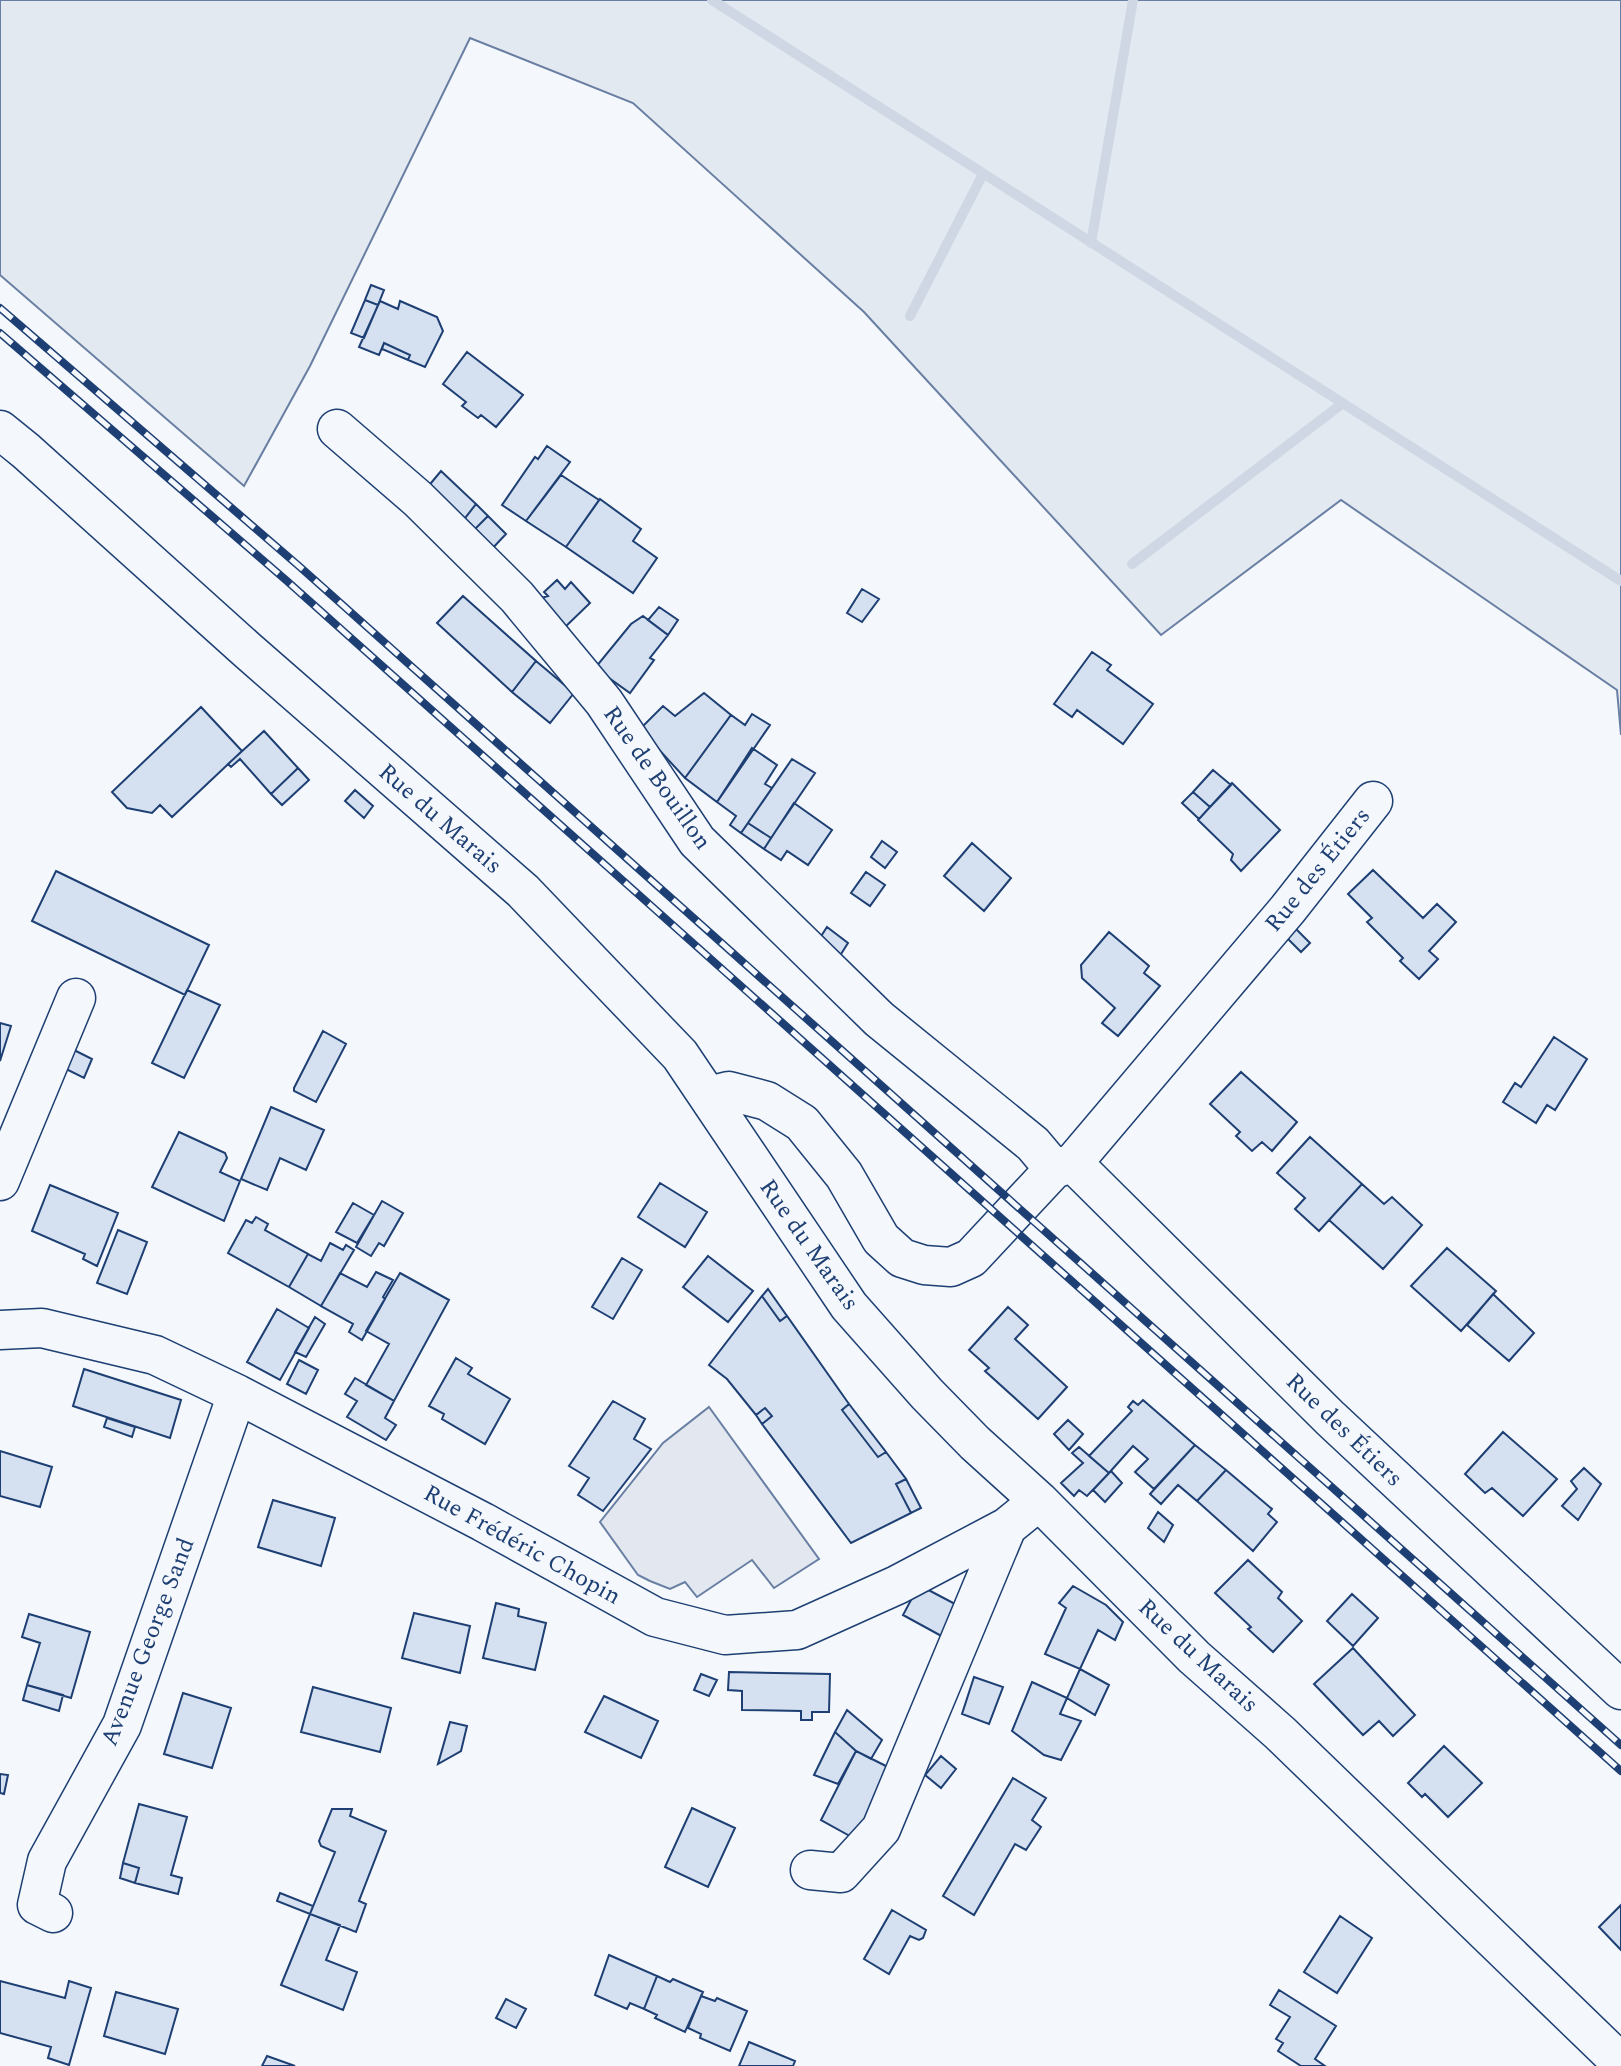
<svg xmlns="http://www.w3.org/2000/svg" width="1621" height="2066" font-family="Spectral,serif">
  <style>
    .green { fill: #e3e9f0; stroke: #687fa3; stroke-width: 2 }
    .parking { fill: #e3e8f0; stroke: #687fa3; stroke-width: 2 }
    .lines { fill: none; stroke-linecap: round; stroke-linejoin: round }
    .stream { stroke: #cfd7e4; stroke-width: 10 }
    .building { fill: #d5e0f0; stroke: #1d3f73; stroke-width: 2 }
    .minor-casing { stroke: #1d3f73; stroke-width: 41 }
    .minor { stroke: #f4f7fb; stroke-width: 38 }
    .rail-casing { stroke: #1d3f73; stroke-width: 8 }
    .rail { stroke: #f4f7fb; stroke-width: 5; stroke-dasharray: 16; stroke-linecap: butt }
    .labels { text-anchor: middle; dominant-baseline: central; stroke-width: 5; stroke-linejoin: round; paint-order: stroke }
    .street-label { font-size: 24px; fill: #1d3f73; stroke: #f4f7fb }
  </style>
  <rect width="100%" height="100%" fill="#f4f7fb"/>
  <path class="green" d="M0,0H1621V735L1617,690L1341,500L1161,635L864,312L633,103L470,38L310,366L244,486L0,275Z"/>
  <path class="parking" d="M709,1407L819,1559L774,1588L752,1560L697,1597L685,1582L670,1589L650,1581L638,1575L600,1522L663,1443Z"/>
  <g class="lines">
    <path class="stream" d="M712,0L1621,581
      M1091,243L1133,0
      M910,316L983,174
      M1132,564L1343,403"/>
  </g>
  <path class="building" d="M371,285L384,290L378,305L365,300Z
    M365,300L378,305L364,338L351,333Z
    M380,301L398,309L400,301L437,317L443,331L425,367L408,360L410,355L384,343L379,355L359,347Z
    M384,343L410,355L408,360L382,349Z
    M467,352L523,395L496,427L481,415L478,418L462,406L466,402L443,384Z
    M547,446L570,462L526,521L502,505L535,457L538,459Z
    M441,471L476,504L462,522L426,489Z
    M561,475L599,500L566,547L526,521Z
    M600,499L641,529L633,541L657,558L633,593L566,547Z
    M476,504L488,516L471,533L462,522Z
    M488,516L506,534L489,552L471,533Z
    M557,580L565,589L571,582L590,603L561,631L538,599L548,596L544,592Z
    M862,589L879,599L862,622L847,613Z
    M463,596L536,661L512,692L437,623Z
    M659,607L678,620L668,635L648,620Z
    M643,616L668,635L650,658L654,660L630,693L595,668L631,624Z
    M1092,652L1111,665L1107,670L1153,704L1123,744L1077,710L1072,717L1054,704Z
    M536,661L574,693L550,723L512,692Z
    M704,693L731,715L685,778L640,729L663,706L675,716Z
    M201,707L242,751L172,817L160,805L152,813L127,808L112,792Z
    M752,714L770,725L717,802L685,778L731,715L745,725Z
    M264,731L298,768L271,794L240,759L231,767L228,764Z
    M752,748L777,765L765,784L772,788L741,833L730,825L736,816L717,802Z
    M792,759L815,773L771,838L748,823Z
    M298,768L309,780L282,805L271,794Z
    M1213,770L1231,785L1210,807L1193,792Z
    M1232,783L1280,830L1241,871L1231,860L1233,854L1198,820Z
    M355,790L373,806L364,818L345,801Z
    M1193,792L1210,807L1199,819L1182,803Z
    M794,803L832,830L808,865L787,851L781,860L764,849Z
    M748,823L771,838L764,849L741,833Z
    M882,841L897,852L885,868L871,857Z
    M972,843L1011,878L984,911L944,876Z
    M1373,870L1423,918L1437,904L1456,922L1429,951L1438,959L1419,979L1400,961L1403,958L1367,922L1372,918L1348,894Z
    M56,871L209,945L185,995L32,921Z
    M866,872L885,885L870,906L851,893Z
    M1291,924L1310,943L1301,952L1283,934Z
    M827,927L848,943L836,962L816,944Z
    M1109,932L1149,966L1144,973L1160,986L1118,1036L1102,1023L1115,1008L1082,978L1081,965Z
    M187,990L220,1005L184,1078L152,1063Z
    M0,1023L11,1026L0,1061Z
    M323,1031L346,1044L316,1102L294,1091V1088Z
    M1554,1037L1587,1059L1555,1110L1547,1105L1536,1123L1503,1102L1515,1083L1521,1087Z
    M70,1048L92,1059L84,1078L62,1067Z
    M1241,1072L1297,1122L1272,1151L1262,1142L1252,1151L1236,1136L1240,1132L1210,1104Z
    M271,1107L324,1130L306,1170L280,1158L267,1190L241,1179Z
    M179,1132L225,1153L227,1158L220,1172L240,1181L224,1221L152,1187Z
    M1310,1137L1362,1184L1319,1231L1295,1209L1305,1198L1277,1173Z
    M660,1183L707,1212L685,1247L638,1217Z
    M1362,1184L1384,1204L1392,1197L1422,1225L1383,1269L1329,1220Z
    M50,1185L118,1213L97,1266L83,1259L85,1254L32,1231Z
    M382,1201L403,1213L384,1246L379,1243L371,1256L356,1247Z
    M353,1203L374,1215L357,1243L336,1232Z
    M256,1217L268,1224L265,1230L308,1254L289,1287L228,1253L246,1220L252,1223Z
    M118,1230L147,1242L127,1294L97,1283Z
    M330,1243L343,1250L346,1245L354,1250L321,1306L289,1287L308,1254L321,1261Z
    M1447,1248L1496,1291L1461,1331L1411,1286Z
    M708,1256L753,1291L728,1322L683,1287Z
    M622,1258L642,1270L613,1319L592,1307Z
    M376,1272L393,1280L383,1297L385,1299L362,1340L349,1332L353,1324L321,1306L340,1273L367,1287Z
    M400,1273L449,1300L394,1401L366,1385L389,1344L366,1331Z
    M768,1289L787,1316L780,1321L762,1296Z
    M1493,1294L1534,1333L1509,1361L1467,1325Z
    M762,1296L780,1321L787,1316L849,1404L842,1410L878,1457L886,1452L906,1479L896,1484L911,1513L851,1543L762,1424L772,1416L765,1408L756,1415L727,1379L709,1365Z
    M1008,1307L1028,1325L1015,1339L1067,1387L1038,1419L985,1371L989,1368L969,1350Z
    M277,1309L309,1328L280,1380L247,1362Z
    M315,1317L325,1324L306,1357L295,1352Z
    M456,1358L472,1368L468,1374L510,1399L485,1444L442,1419L444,1414L429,1406Z
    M299,1360L318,1370L306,1394L287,1384Z
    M84,1369L181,1400L170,1438L73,1406Z
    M355,1378L394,1401L385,1418L396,1425L386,1440L347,1417L357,1401L345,1394Z
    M1143,1400L1195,1445L1154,1489L1135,1472L1148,1459L1133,1446L1109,1473L1089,1456L1132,1411L1128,1407L1133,1401L1138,1405Z
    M613,1401L645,1419L634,1439L651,1449L603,1511L578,1495L589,1478L569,1466Z
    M849,1404L886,1452L878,1457L842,1410Z
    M765,1408L772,1416L762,1424L756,1415Z
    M107,1418L135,1427L132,1437L104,1427Z
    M1068,1420L1083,1434L1069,1450L1054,1434Z
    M1503,1432L1557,1479L1523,1516L1492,1488L1485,1493L1465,1474Z
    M1195,1445L1226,1470L1197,1501L1178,1485L1161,1504L1150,1494Z
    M1079,1447L1109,1473L1087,1496L1079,1490L1074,1496L1061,1483L1083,1463L1072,1453Z
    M0,1451L52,1467L40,1507L0,1496Z
    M1584,1468L1601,1484L1578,1520L1562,1506L1577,1489L1571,1481Z
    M1226,1470L1272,1509L1268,1514L1277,1522L1253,1551L1197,1501Z
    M1111,1471L1122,1483L1105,1502L1093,1490Z
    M906,1479L921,1508L911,1513L896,1484Z
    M273,1500L335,1518L321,1566L258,1547Z
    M1158,1512L1173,1525L1164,1542L1148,1528Z
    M1248,1560L1282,1592L1278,1598L1302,1621L1273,1652L1248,1629L1251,1627L1215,1593Z
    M919,1585L957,1605L945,1638L903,1615Z
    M1073,1586L1106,1605L1123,1622L1115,1640L1098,1630L1080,1669L1045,1654L1066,1608L1059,1603Z
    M1352,1594L1378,1618L1353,1646L1327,1621Z
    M496,1603L519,1609L518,1616L546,1623L535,1670L483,1658Z
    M414,1613L470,1626L460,1673L402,1658Z
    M29,1614L90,1632L71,1698L27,1685L40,1643L22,1637Z
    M1353,1648L1415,1715L1393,1736L1379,1721L1363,1735L1314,1684Z
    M1080,1669L1109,1685L1095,1715L1067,1698Z
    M729,1672L830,1674L829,1712H812V1720H801V1711L742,1710V1691L728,1690Z
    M701,1674L717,1680L709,1696L694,1690Z
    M974,1677L1003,1687L989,1724L962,1714Z
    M1032,1682L1067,1698L1060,1714L1081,1721L1061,1760L1044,1755L1012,1731Z
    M27,1685L63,1695L59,1711L23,1700Z
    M313,1687L391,1708L380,1752L301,1732Z
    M183,1693L231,1708L212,1768L164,1754Z
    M604,1696L658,1721L641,1758L585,1732Z
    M847,1710L882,1740L871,1759L856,1751L835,1732Z
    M450,1722L467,1726L461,1751L438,1764Z
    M835,1732L856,1751L838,1784L814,1775Z
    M1444,1746L1482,1783L1448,1817L1425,1794L1422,1797L1408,1783Z
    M856,1751L894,1770L857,1840L821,1820Z
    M941,1756L956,1769L941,1788L925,1775Z
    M0,1774L8,1775L4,1794L0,1793Z
    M1013,1778L1046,1798L1032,1820L1041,1827L1026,1850L1015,1844L974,1915L943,1896Z
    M139,1804L187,1817L171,1875L182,1878L178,1894L135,1883L139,1868L123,1863Z
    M692,1808L735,1828L708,1887L665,1867Z
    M332,1809H352L350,1816L386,1831L359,1901L366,1904L356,1932L310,1914L335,1852L321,1846L319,1841Z
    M123,1863L139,1868L135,1883L120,1878Z
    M280,1893L313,1906L310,1914L277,1901Z
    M1621,1905V1950L1599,1927Z
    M892,1910L926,1930L923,1938L919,1940L910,1936L889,1974L864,1959Z
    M310,1914L340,1925L326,1960L357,1972L343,2010L281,1985Z
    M1340,1916L1372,1938L1337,1993L1304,1972Z
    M609,1955L657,1976L644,2009L630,2003L627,2009L595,1995Z
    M657,1976L670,1982L673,1979L703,1992L685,2032L655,2018L657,2015L644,2009Z
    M0,1981L65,1998L69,1981L91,1988L69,2065L48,2058L51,2047L0,2033Z
    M1279,1990L1336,2026L1315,2059L1325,2066H1301L1278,2051L1283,2043L1276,2039L1290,2017L1270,2005Z
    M116,1992L178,2009L165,2054L104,2036Z
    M701,1996L715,2001L717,1998L747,2011L730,2051L700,2038L701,2034L688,2028Z
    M506,1999L526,2009L516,2028L496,2018Z
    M749,2042L795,2061L793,2066H739Z
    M267,2056L295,2066H262Z"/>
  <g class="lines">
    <defs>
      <path id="minor" d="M337,429L418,499L517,597L604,702L697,841L879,1019L1033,1144L1054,1169
        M0,430L26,451L246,649L523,891L680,1055L849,1306L927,1394L975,1443L1039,1501L1194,1657L1280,1733L1621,2063
        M709,1096L729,1091L767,1101L802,1123L844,1175L881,1239L902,1258L924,1265L951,1267L971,1258L1054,1169L1073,1163L1330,1418L1621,1690
        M1073,1163L1288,909L1373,801
        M0,1181L76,998
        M0,1330L42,1328L155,1355L237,1394L483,1522L655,1617L725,1635L797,1630L897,1585L1007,1527L1039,1501
        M810,1870L841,1873L881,1829L1007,1527
        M53,1913L37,1905L47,1861L122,1725L237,1394"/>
    </defs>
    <use href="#minor" class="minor-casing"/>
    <use href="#minor" class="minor"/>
    <defs>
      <path id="rail" d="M0,308L300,567L1621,1745
        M0,333L287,581L1621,1771"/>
    </defs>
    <use href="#rail" class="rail-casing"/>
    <use href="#rail" class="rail"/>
  </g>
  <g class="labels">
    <g class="street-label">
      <text transform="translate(657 778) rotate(55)">Rue de Bouillon</text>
      <text transform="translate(440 819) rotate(41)">Rue du Marais</text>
      <text transform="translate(1318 870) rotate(-51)">Rue des Étiers</text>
      <text transform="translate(809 1245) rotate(55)">Rue du Marais</text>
      <text transform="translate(1344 1430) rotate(44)">Rue des Étiers</text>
      <text transform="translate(522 1545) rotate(29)">Rue Frédéric Chopin</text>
      <text transform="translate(148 1642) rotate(-69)">Avenue George Sand</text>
      <text transform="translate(1198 1656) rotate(43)">Rue du Marais</text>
    </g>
  </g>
</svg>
